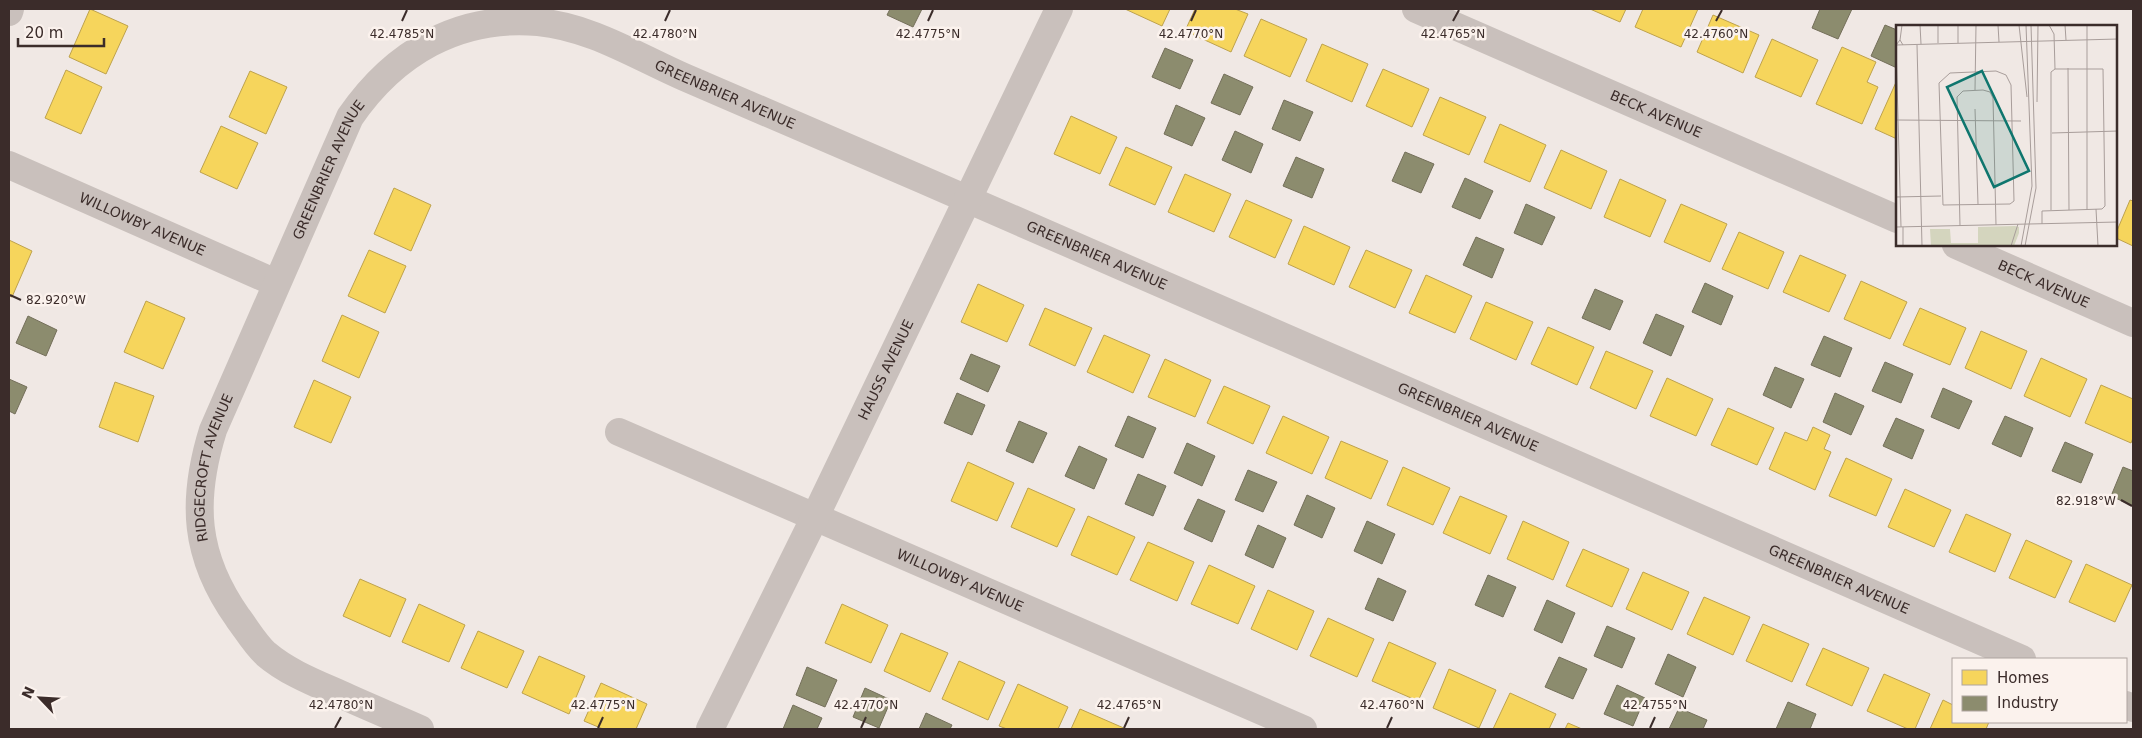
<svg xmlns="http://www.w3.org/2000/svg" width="2142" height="738" font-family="'DejaVu Sans',sans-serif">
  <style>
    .homes { fill: #f6d55c; stroke: #bea24d }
    .industry { fill: #8c8c6e; stroke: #746f5a }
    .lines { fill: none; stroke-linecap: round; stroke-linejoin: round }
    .street { stroke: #c9c0bc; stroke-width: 28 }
    .ticks { fill: none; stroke: #3b2c2a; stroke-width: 2 }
    .labels { text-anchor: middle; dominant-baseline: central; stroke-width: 5; stroke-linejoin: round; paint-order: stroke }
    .street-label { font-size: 14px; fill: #3b2c2a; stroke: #fbf2ed }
    .inset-road { fill: none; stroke: #a89d9a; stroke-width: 1 }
    .view { fill: #0f766e; fill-opacity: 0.15; stroke: #0f766e; stroke-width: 2.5 }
    .inset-edge { fill: none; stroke: #3b2c2a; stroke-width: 2.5 }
    .ticks-label { font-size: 12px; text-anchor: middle; fill: #3b2c2a; stroke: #fbf2ed; stroke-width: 5; stroke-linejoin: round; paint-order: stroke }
  </style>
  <rect width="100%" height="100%" fill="#f0e8e4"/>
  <path class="homes" d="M90,9L128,26L106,74L69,57Z
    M1125,9H1170L1162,26Z
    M1195,9H1235L1248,14L1231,52L1185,31Z
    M1590,9H1626L1620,22Z
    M1643,9H1698L1681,47L1635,27Z
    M1713,15L1759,35L1743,73L1697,52Z
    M1261,19L1307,39L1290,77L1244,56Z
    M1772,39L1818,60L1801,97L1755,77Z
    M1322,44L1368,64L1352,102L1306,81Z
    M1842,47L1876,62L1867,82L1878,87L1862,124L1816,104Z
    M1383,69L1429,89L1412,127L1366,106Z
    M66,70L102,87L81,134L45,118Z
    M250,71L287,87L266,134L229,117Z
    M1897,80V139L1875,129Z
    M1440,97L1486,117L1469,155L1423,135Z
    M1071,116L1117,137L1100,174L1054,154Z
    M1500,124L1546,145L1530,182L1484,162Z
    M221,126L258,143L237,189L200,172Z
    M1126,147L1172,167L1155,205L1109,185Z
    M1561,150L1607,171L1591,209L1544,188Z
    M1185,174L1231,194L1214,232L1168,212Z
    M1620,179L1666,200L1650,237L1604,217Z
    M394,188L431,205L411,251L374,234Z
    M1246,200L1292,220L1275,258L1229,237Z
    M2130,200L2133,201V246L2116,238V233Z
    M1681,204L1727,224L1710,262L1664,242Z
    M1304,226L1350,247L1334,285L1288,264Z
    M1739,232L1784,252L1768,289L1722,269Z
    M9,240L32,251L12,297L9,296Z
    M369,250L406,266L385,313L348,296Z
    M1366,250L1412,270L1395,308L1349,287Z
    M1800,255L1846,275L1829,312L1783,292Z
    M1426,275L1472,296L1455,333L1409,313Z
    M1861,281L1907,302L1890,339L1844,319Z
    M978,284L1024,305L1007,342L961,322Z
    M146,301L185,318L163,369L124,352Z
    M1486,302L1533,322L1516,360L1470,339Z
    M1045,308L1092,328L1075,366L1029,345Z
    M1920,308L1966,328L1950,365L1903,345Z
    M342,315L379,332L359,378L322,361Z
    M1548,327L1594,347L1577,385L1531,364Z
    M1981,331L2027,351L2011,389L1965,368Z
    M1104,335L1150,355L1133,393L1087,372Z
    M1606,351L1653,371L1636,409L1590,388Z
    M2041,358L2087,379L2070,417L2024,396Z
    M1165,359L1211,380L1195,417L1148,397Z
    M1667,378L1713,399L1696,436L1650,416Z
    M314,380L351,397L331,443L294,427Z
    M115,382L154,396L138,442L99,427Z
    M2101,385L2133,399V438L2131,443L2085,423Z
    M1224,386L1270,406L1253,444L1207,423Z
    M1728,408L1774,428L1757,465L1711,445Z
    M1283,416L1329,437L1312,474L1266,453Z
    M1813,427L1830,435L1824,449L1831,452L1815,490L1769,469L1785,432L1807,441Z
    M1341,441L1388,461L1371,499L1325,478Z
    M1846,458L1892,479L1876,516L1829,496Z
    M968,462L1014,483L997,521L951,501Z
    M1403,467L1450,488L1433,525L1387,505Z
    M1028,488L1075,509L1057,547L1011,527Z
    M1905,489L1951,510L1934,547L1888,527Z
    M1460,496L1507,516L1490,554L1443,533Z
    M1966,514L2011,534L1995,572L1949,552Z
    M1088,516L1135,537L1117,575L1071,555Z
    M1523,521L1569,542L1553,580L1507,559Z
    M2026,540L2072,561L2055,598L2009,578Z
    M1148,542L1194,562L1177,601L1130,580Z
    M1583,549L1629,569L1612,607L1566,586Z
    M2086,564L2132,585L2115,622L2069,602Z
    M1209,565L1255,586L1238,624L1191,604Z
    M1643,572L1689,592L1672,630L1626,609Z
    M360,579L406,599L390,637L343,616Z
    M1268,590L1314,611L1297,650L1251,629Z
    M1704,597L1750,617L1733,655L1687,634Z
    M419,604L465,625L449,662L402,642Z
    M842,604L888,625L871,663L825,643Z
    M1328,618L1374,639L1357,677L1310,656Z
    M1763,624L1809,644L1792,682L1746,661Z
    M478,631L524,651L507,688L461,668Z
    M901,633L948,653L930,692L884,671Z
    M1389,642L1436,663L1418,701L1372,681Z
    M1823,648L1869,668L1852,706L1806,685Z
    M539,656L585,676L569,714L522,693Z
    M959,661L1005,682L988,720L942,699Z
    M1449,669L1496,690L1479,728L1433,708Z
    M1884,674L1930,694L1915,729H1908L1867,711Z
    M601,683L647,704L636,729H603L584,721Z
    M1018,684L1068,707L1058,729H1007L999,726Z
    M1510,693L1556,714L1549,729H1493Z
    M1943,700L1953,705V722H1989L1986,729H1930Z
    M1080,709L1126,729H1071Z
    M1568,723L1582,729H1565Z"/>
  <path class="industry" d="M890,9H922L913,27L887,15Z
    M1820,9H1852L1838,39L1812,28Z
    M1885,25L1897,30V68L1871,56Z
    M1165,48L1193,60L1180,89L1152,77Z
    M1224,74L1253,87L1240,115L1211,103Z
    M1284,100L1313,112L1300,141L1272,129Z
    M1176,105L1205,118L1192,146L1164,134Z
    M1235,131L1263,144L1251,173L1222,160Z
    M1405,152L1434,164L1421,193L1392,181Z
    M1296,157L1324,169L1312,198L1283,186Z
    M1465,178L1493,191L1480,219L1452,207Z
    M1526,204L1555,217L1542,245L1514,233Z
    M1476,237L1504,249L1492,278L1463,265Z
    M1705,283L1733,296L1721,325L1692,312Z
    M1595,289L1623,301L1610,330L1582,318Z
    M1656,314L1684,326L1671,356L1643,343Z
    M28,316L57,330L46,356L16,343Z
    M1824,336L1852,348L1840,377L1811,365Z
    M971,354L1000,366L988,392L960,379Z
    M1885,362L1913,374L1901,403L1872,391Z
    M1775,367L1804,379L1791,408L1763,395Z
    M9,379L27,387L15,414L9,411Z
    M1943,388L1972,401L1959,429L1931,417Z
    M957,393L985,405L972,435L944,423Z
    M1835,393L1864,406L1851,435L1823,422Z
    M1128,416L1156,428L1143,458L1115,446Z
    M2005,416L2033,428L2021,457L1992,444Z
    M1896,418L1924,430L1912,459L1883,446Z
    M1019,421L1047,433L1033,463L1006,451Z
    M2065,442L2093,454L2081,483L2052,471Z
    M1187,443L1215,456L1202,486L1174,473Z
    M1079,446L1107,459L1094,489L1065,476Z
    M2123,467L2133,471V506L2111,496Z
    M1248,470L1277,482L1263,512L1235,500Z
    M1138,474L1166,486L1153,516L1125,504Z
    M1307,495L1335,508L1322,538L1294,525Z
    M1198,499L1225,511L1212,542L1184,529Z
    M1367,521L1395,534L1382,564L1354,551Z
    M1258,525L1286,538L1273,568L1245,555Z
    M1488,575L1516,587L1503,617L1475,605Z
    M1378,578L1406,591L1393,621L1365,609Z
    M1547,600L1575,613L1562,643L1534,630Z
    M1607,626L1635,638L1622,668L1594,656Z
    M1668,654L1696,667L1683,697L1655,684Z
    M1559,657L1587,669L1573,699L1545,687Z
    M807,667L837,680L825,707L796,695Z
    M1617,685L1645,698L1633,726L1604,714Z
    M865,688L891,700L879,728L853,717Z
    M1788,702L1816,714L1810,729H1776Z
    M793,705L822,718L817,729H783Z
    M1679,708L1707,720L1703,729H1669Z
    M926,713L952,725L950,729H919Z"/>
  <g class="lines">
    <g class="street">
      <path id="s1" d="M1416,9L1897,219"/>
      <path d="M9,12L10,9"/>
      <path id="s2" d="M9,165L276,283"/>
      <path id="s3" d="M1956,245L2133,323"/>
      <path id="s4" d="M619,432L1303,729"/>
      <path d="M2126,705L2133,708"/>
      <path id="s5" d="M420,729C393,717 366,706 340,694C315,683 287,672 266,654C255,644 247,630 238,618C194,556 191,501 213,430L350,117C394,53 458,15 538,22C591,27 636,56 684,77C763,111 842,145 921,179C1289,338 1655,499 2022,659"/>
      <path id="s6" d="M710,729L815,517L1059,9"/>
    </g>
  </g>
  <path class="ticks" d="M402,21L407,10M665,21L670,10M928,21L933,10M1191,21L1196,10M1453,21L1459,10M1716,21L1722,10M10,295L21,300M2121,500L2132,506M335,728L341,717M598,728L603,717M861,728L866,717M1124,728L1129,717M1387,728L1392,717M1650,728L1655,717"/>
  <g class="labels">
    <g class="street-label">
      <text stroke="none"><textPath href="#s5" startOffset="1180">GREENBRIER AVENUE</textPath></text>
      <text stroke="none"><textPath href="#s1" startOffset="262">BECK AVENUE</textPath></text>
      <text stroke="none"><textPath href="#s5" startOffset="700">GREENBRIER AVENUE</textPath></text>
      <text stroke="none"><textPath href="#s2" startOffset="146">WILLOWBY AVENUE</textPath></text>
      <text stroke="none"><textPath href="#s5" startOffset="1585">GREENBRIER AVENUE</textPath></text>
      <text stroke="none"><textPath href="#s3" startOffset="96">BECK AVENUE</textPath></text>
      <text stroke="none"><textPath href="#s6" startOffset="400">HAUSS AVENUE</textPath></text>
      <text stroke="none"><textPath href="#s5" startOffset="1990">GREENBRIER AVENUE</textPath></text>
      <text stroke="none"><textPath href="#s5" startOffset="378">RIDGECROFT AVENUE</textPath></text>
      <text stroke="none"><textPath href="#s5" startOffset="2395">GREENBRIER AVENUE</textPath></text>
      <text stroke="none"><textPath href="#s4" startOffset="372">WILLOWBY AVENUE</textPath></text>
    </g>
  </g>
  <g transform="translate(1896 25)">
    <rect width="221" height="221" fill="#f0e8e4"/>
    <path d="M82,202L119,201L123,202V208L118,221H35L34,204H54L55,218H82Z" fill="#d4d5be"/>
    <path class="inset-road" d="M24,0L25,19M42,0V18M102,0L103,17M123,0L131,72M153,0L158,9L159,44L155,47V185M169,0L170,15M4,15L6,0M62,18V0M0,20L222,14M21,20L26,221M172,43L173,185M100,46L110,50L115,60L118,176L114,179L47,180L43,58L54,48ZM79,65L80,0M141,77L142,0M79,84L82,179M1,95L125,96M156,108L222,106M0,172L45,171M200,184L202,221M191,185V0M146,199V186L206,184L209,181L207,44H159M64,201L61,72L67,66L87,65L94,67L97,73L100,200M0,202L222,197M5,202L0,20L4,15L7,20M7,202V221M115,221L122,199M125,221L136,161L130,0M129,221L140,163L135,0"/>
    <path class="view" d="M86,46L133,146L98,162L51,62Z"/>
    <rect width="221" height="221" class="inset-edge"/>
  </g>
  <g class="ticks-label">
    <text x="402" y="38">42.4785°N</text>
    <text x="665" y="38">42.4780°N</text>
    <text x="928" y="38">42.4775°N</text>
    <text x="1191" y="38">42.4770°N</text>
    <text x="1453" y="38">42.4765°N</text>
    <text x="1716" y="38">42.4760°N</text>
    <text x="56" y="304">82.920°W</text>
    <text x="2086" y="505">82.918°W</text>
    <text x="341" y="709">42.4780°N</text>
    <text x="603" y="709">42.4775°N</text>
    <text x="866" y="709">42.4770°N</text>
    <text x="1129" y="709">42.4765°N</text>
    <text x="1392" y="709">42.4760°N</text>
    <text x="1655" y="709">42.4755°N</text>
  </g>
  <rect width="2142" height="738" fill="none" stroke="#3b2c2a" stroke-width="20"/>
  <rect x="1952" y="658" width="175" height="65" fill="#fbf2ed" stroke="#aea39f"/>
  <rect x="1962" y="670" width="25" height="15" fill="#f6d55c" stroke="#aea39f"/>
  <text x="1997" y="683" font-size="15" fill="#3b2c2a">Homes</text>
  <rect x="1962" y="696" width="25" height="15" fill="#8c8c6e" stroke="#aea39f"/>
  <text x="1997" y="708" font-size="15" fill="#3b2c2a">Industry</text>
  <g transform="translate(40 698) rotate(295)" stroke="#fbf2ed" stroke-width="4" paint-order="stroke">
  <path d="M0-4L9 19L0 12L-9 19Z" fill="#3b2c2a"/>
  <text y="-8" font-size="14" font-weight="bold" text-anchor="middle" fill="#3b2c2a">N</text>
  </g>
  <path d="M18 38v8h86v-8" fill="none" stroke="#3b2c2a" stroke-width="2.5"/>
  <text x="25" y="38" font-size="15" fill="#3b2c2a" stroke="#fbf2ed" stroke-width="4" paint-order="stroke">20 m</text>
</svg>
